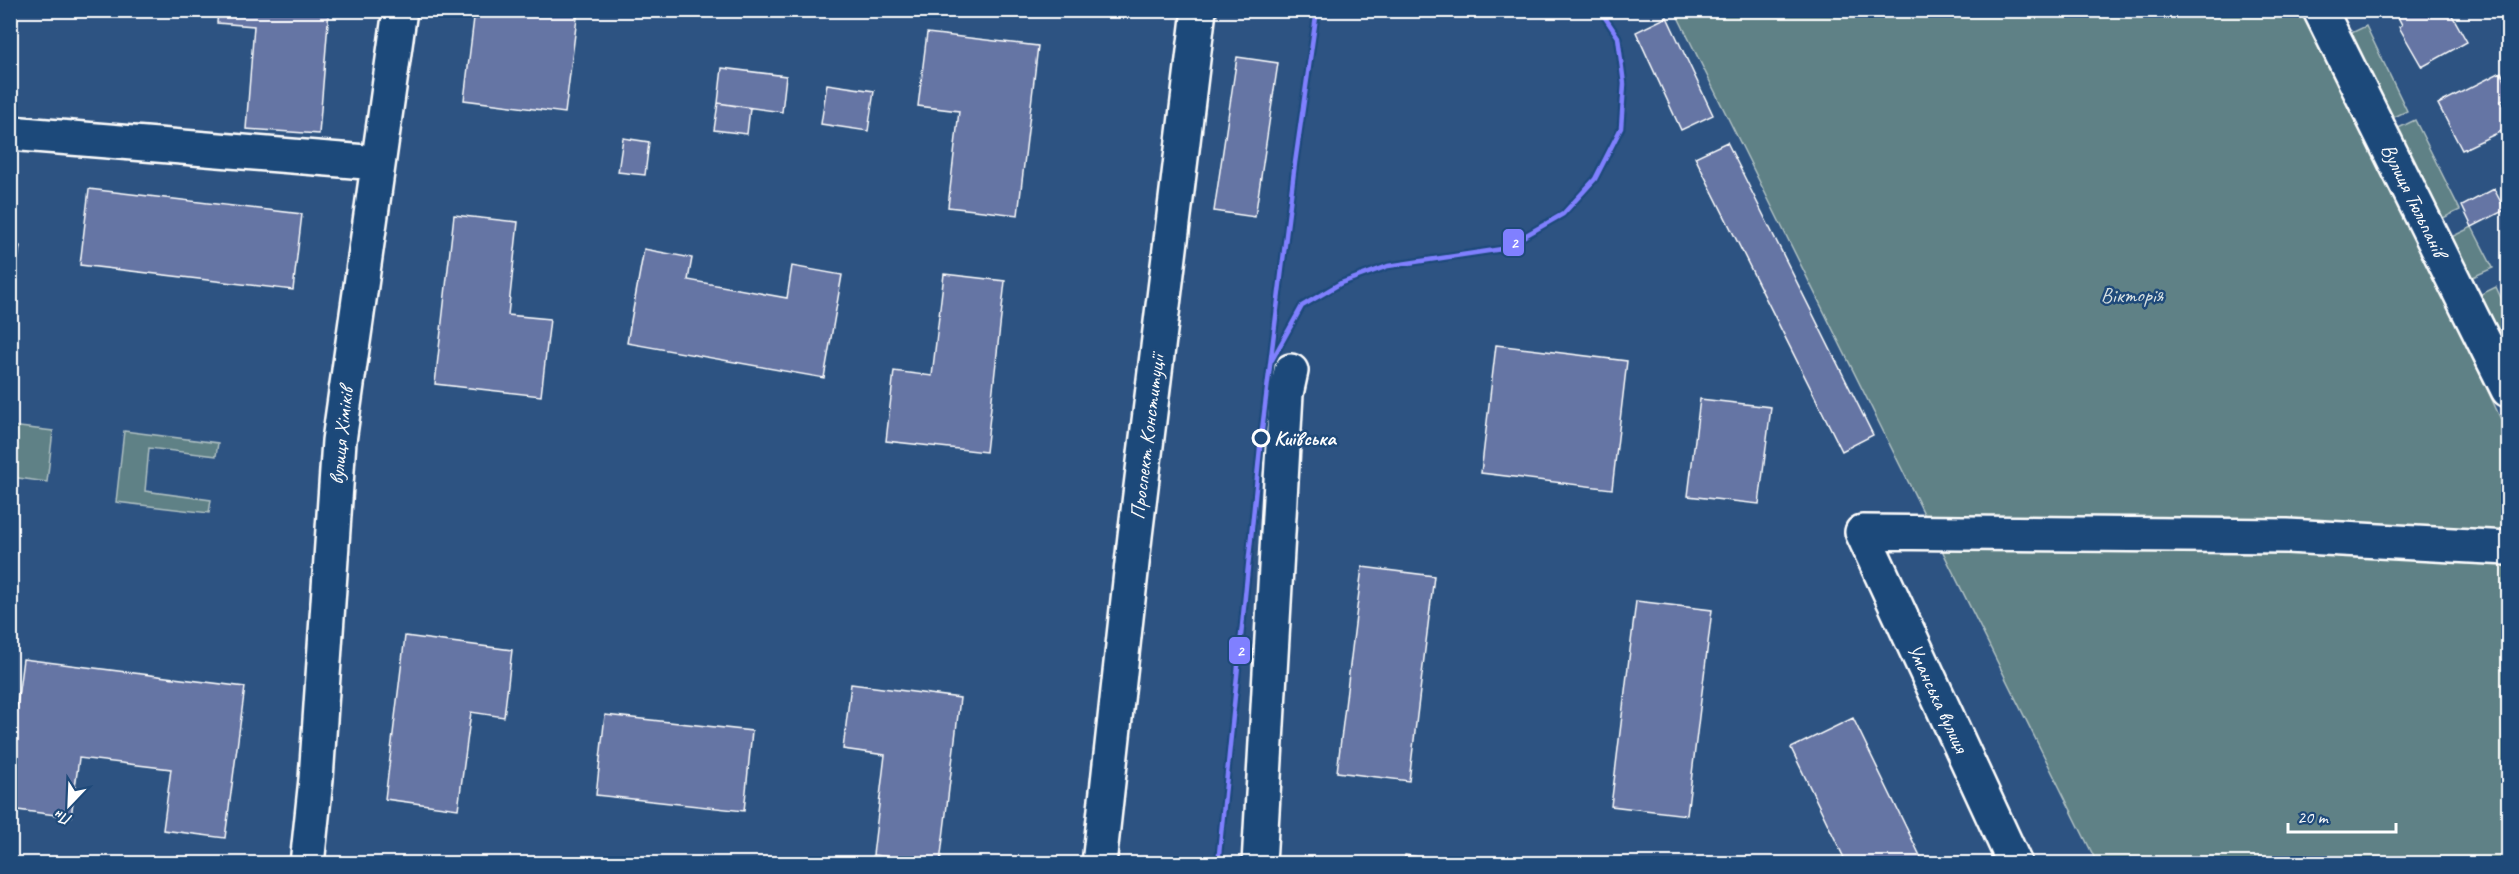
<svg xmlns="http://www.w3.org/2000/svg" width="2519" height="874" font-family="Caveat,sans-serif">
  <style>
    .green { fill: #5f8186; stroke: #afc0c2; stroke-width: 1.5 }
    .building { fill: #6575a4; stroke: #fff; stroke-width: 1.5 }
    .lines { fill: none; stroke-linecap: round; stroke-linejoin: round }
    .minor-casing { stroke: #fff; stroke-width: 38 }
    .tertiary-casing { stroke: #fff; stroke-width: 38 }
    .minor { stroke: #1f4a7a; stroke-width: 33 }
    .tertiary { stroke: #1f4a7a; stroke-width: 33 }
    .tram-1-casing { stroke: #1f4a7a; stroke-width: 9 }
    .tram-1 { stroke: #8080ff; stroke-width: 4.5 }
    .stop-dot { fill: #1f4a7a; stroke: #fff; stroke-width: 3 }
    .labels { text-anchor: middle; dominant-baseline: central; stroke-width: 5; stroke-linejoin: round; paint-order: stroke }
    .street-label { font-size: 21px; fill: #fff; stroke: #1f4a7a }
    .park-label { font-size: 21px; fill: #d7e0e1; stroke: #1f4a7a }
    .stop-label { font-size: 21px; font-weight: bold; fill: #fff; stroke: #1f4a7a; text-anchor: start }
    .line-badge { stroke: #1f4a7a; stroke-width: 2 }
    .badge-label { font-size: 16px; text-anchor: middle; font-weight: bold; fill: #fff }
  </style>
  <rect width="100%" height="100%" fill="#2d5382"/>
  <filter id="ink" filterUnits="userSpaceOnUse"><feTurbulence type="fractalNoise" baseFrequency=".0167" numOctaves="2"/><feDisplacementMap in="SourceGraphic" scale="12" xChannelSelector="R" yChannelSelector="G"/><feConvolveMatrix kernelMatrix="1 2 1 2 8 2 1 2 1" color-interpolation-filters="sRGB"/></filter>
  <g filter="url(#ink)">
    <path class="green" d="M1675,11H2315L2508,435V863H2097Z
      M2366,26L2407,111L2386,121L2345,36Z
      M2415,120L2460,210L2437,221L2392,131Z
      M2472,227L2493,268L2466,280L2445,240Z
      M2496,287L2508,313V352L2503,354L2475,297Z
      M11,426L53,431L47,482L11,477Z
      M124,431L218,443L216,456L149,448L145,491L211,500L209,513L116,502Z"/>
    <path class="building" d="M218,10H329L319,134L246,129L254,26L217,23Z
      M475,10H578L565,113L464,100Z
      M2405,10H2449L2467,42L2422,67L2399,27L2402,25L2397,15Z
      M1667,17L1713,115L1681,130L1636,32Z
      M927,33L1038,46L1018,215L948,207L959,111L918,106Z
      M1237,57L1278,63L1255,217L1214,211Z
      M722,68L786,76L782,112L718,103Z
      M2501,72L2508,87V97L2501,101L2508,115V128L2462,150L2438,104Z
      M827,84L874,91L868,131L821,124Z
      M718,103L750,108L747,134L714,130Z
      M623,138L649,142L645,175L618,172Z
      M1727,142L1873,435L1842,451L1695,157Z
      M89,189L302,214L293,290L80,265Z
      M2494,189L2505,210L2472,227L2462,206Z
      M454,215L518,222L508,315L550,319L541,396L435,384Z
      M10,244L20,246L10,315Z
      M644,249L692,258L688,280L787,298L792,266L842,275L824,378L627,343Z
      M944,274L1005,281L986,452L886,441L894,371L932,376Z
      M1496,345L1627,361L1612,489L1481,473Z
      M1700,399L1771,407L1759,504L1688,496Z
      M1362,567L1434,576L1409,781L1337,772Z
      M1636,601L1712,610L1687,815L1611,806Z
      M405,636L512,650L504,717L471,712L458,809L385,799Z
      M23,659L245,687L225,838L163,830L171,769L79,758L71,817L10,809V759Z
      M851,684L960,698L940,863L873,855L885,755L843,749Z
      M605,715L752,731L744,811L596,795Z
      M1853,718L1924,864H1847L1791,748Z
      M1405,855L1469,864H1404Z"/>
    <g class="lines">
      <defs>
        <path id="minor" d="M2320,10L2508,390
          M10,133L378,163
          M307,864L316,779L339,441L400,10
          M1259,864L1286,394L1291,371
          M2015,864L1862,532L2287,536L2508,548"/>
        <path id="tertiary" d="M1099,864L1135,536L1199,10"/>
      </defs>
      <use href="#minor" class="minor-casing"/>
      <use href="#tertiary" class="tertiary-casing"/>
      <use href="#minor" class="minor"/>
      <use href="#tertiary" class="tertiary"/>
      <defs>
        <path id="tram-1" d="M1272,360L1302,306L1341,283L1388,266L1502,249L1563,214L1595,179L1621,128L1624,84L1618,37L1600,10
          M1218,864L1261,438L1295,163L1317,10"/>
      </defs>
      <use href="#tram-1" class="tram-1-casing"/>
      <use href="#tram-1" class="tram-1"/>
    </g>
  </g>
  <circle class="stop-dot" cx="1261" cy="438" r="8"/>
  <g class="labels">
    <g class="street-label">
      <text transform="translate(2414 200) rotate(64)">Вулиця Тюльпанів</text>
      <text transform="translate(341 436) rotate(-84)">вулиця Хіміків</text>
      <text transform="translate(1147 437) rotate(-83)">Проспект Конституції</text>
      <text transform="translate(1938 698) rotate(65)">Уманська вулиця</text>
    </g>
    <g class="park-label">
      <text x="2132" y="295">Вікторія</text>
    </g>
    <g class="stop-label">
      <text x="1274" y="438">Київська</text>
    </g>
  </g>
  <g class="line-badge">
    <rect x="1502" y="228" width="23" height="29" rx="6" fill="#8080ff"/>
    <rect x="1228" y="636" width="23" height="29" rx="6" fill="#8080ff"/>
  </g>
  <g class="badge-label">
    <text x="1514" y="248">2</text>
    <text x="1240" y="656">2</text>
  </g>
  <rect width="2519" height="874" fill="none" stroke="#1f4a7a" stroke-width="36"/>
  <rect x="18" y="18" width="2483" height="838" fill="none" stroke="#fff" stroke-width="2" filter="url(#ink)"/>
  <g transform="translate(69 805) rotate(203)" stroke="#1f4a7a" stroke-width="4.5" paint-order="stroke">
  <path d="M0-4.5L10 22L0 15L-10 22Z" fill="#ffffff"/>
  <text y="-9" font-size="16" font-weight="bold" text-anchor="middle" fill="#ffffff">Пн</text>
  </g>
  <path d="M2288 823v9h108v-9" fill="none" stroke="#ffffff" stroke-width="3"/>
  <text x="2297" y="823" font-size="18" fill="#ffffff" stroke="#1f4a7a" stroke-width="4.5" paint-order="stroke">20 m</text>
</svg>
